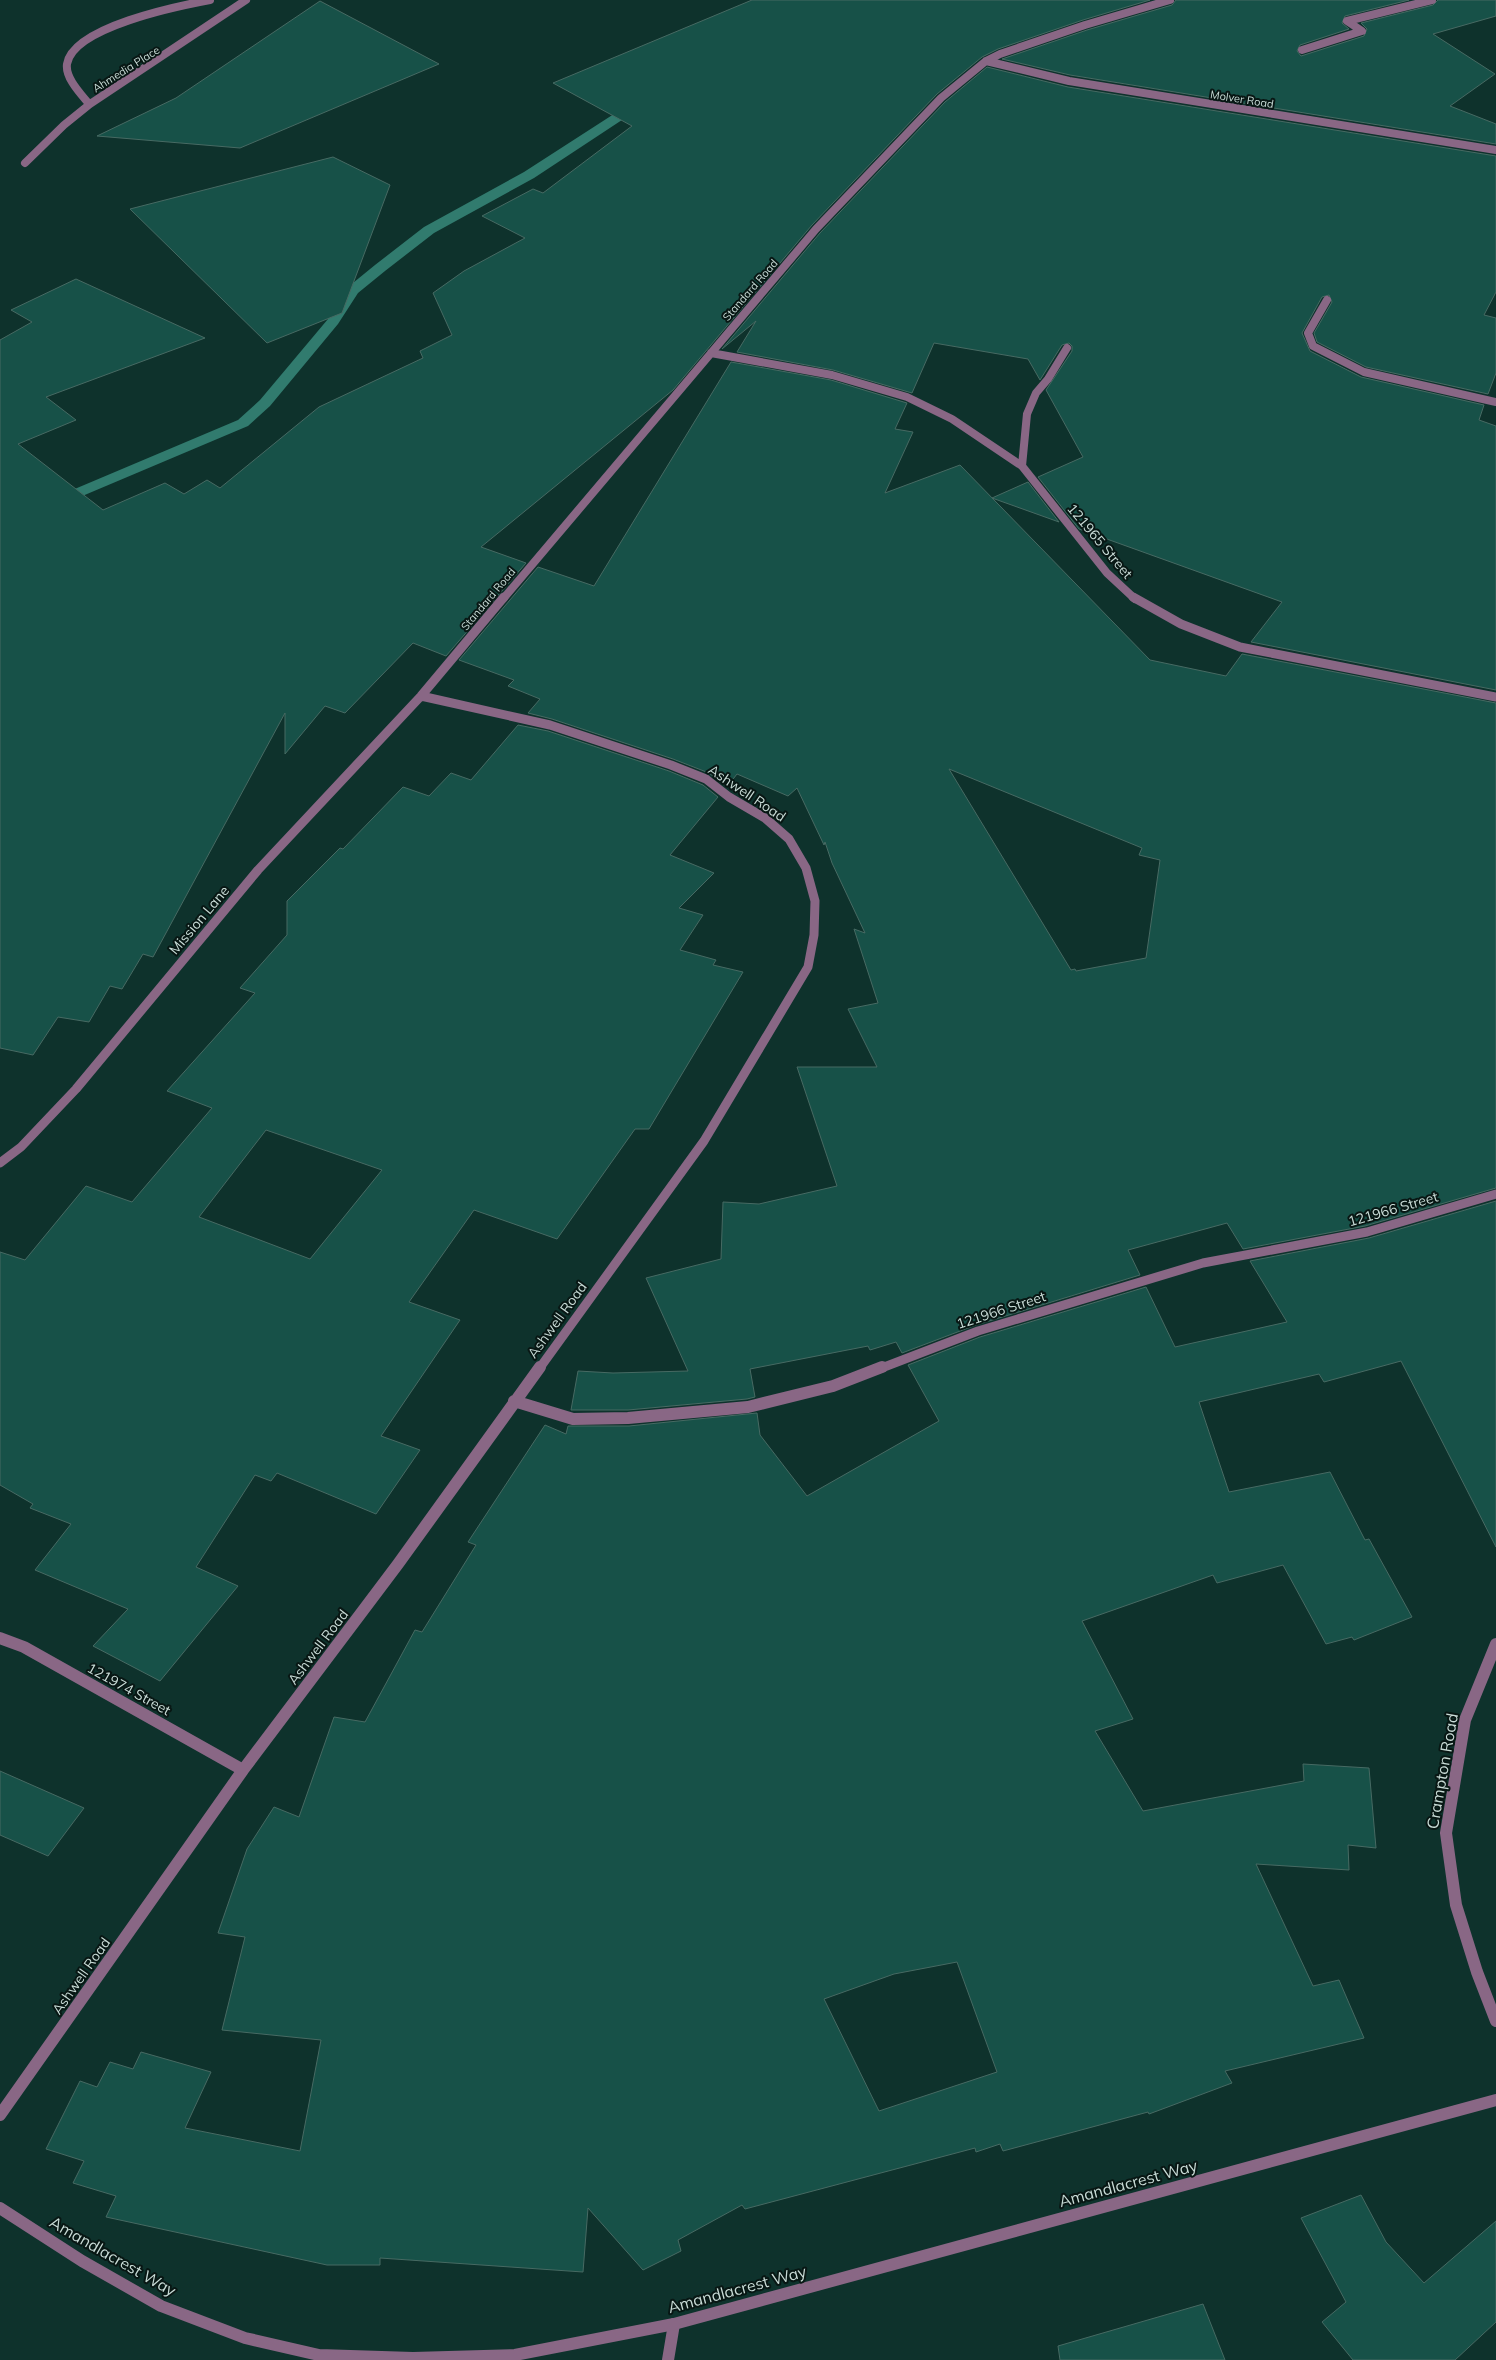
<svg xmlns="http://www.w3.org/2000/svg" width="1496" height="2360" font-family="Mulish,sans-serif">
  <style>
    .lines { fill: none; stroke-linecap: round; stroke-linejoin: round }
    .stream { fill: #317b6e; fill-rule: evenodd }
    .building { fill: #175148; stroke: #476a63; fill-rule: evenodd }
    .service-far1 { stroke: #896785; stroke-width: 8 }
    .service { stroke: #896785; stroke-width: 12 }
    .minor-far2 { stroke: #896785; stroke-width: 8 }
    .minor-far1 { stroke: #896785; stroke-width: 9 }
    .minor { stroke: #896785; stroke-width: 12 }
    .labels { text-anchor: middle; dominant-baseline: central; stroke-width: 4; stroke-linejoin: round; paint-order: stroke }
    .far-street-label { font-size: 11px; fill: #c8dbd6; stroke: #081714 }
    .street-label { font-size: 14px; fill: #c8dbd6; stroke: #081714 }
    .near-street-label { font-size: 16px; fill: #c8dbd6; stroke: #081714 }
  </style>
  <rect width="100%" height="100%" fill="#0e322c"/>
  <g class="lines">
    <path class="stream" d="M640,102L646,106L644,109L625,118L534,178L434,233L385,271L358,293L338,324L270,406L248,426L61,505H51L49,502L51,499L238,420L260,400L328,319L348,287L375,265L424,227L524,172L617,112Z"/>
  </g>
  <path class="building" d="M752,0H1150L1083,20L998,49L982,57L937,94L812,225L673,390L481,547L526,563L446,656L413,643L345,713L325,706L285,754V713L153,957L143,954L122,989L110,986L89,1022L58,1017L33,1055L0,1048V340L32,322L11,310L76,279L205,338L46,397L76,420L18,444L103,510L165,483L184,494L207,480L220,488L319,407L423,358L420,351L452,335L433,293L464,271L525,238L482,216L533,189L543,193L632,126L553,83Z
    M1176,0H1409L1345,16L1342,23L1349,29L1300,45L1297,51L1301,56L1364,36L1367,29L1361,23L1433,5L1438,0H1496V16L1433,34L1495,74L1450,106L1496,124V144L1070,75L1002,59L1087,30L1172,5Z
    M320,1L439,64L240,148L97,136L176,98Z
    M987,67L1068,87L1496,156V292L1484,315L1496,318V373L1488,394L1366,367L1317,342L1314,333L1332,302L1329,295L1322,297L1302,333L1310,351L1361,377L1484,405L1479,420L1496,426V690L1251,642L1282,602L1079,529L1038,477L1083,457L1046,390L1072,351V346L1069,343L1062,345L1040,380L1028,359L934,343L912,393L833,370L737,352L756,321L722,349L820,233L945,102Z
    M333,157L390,185L342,313L267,343L130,209Z
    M731,362L831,380L907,403L895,429L913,432L885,493L960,465L1150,660L1226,676L1242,654L1496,703V1188L1365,1226L1243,1249L1227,1223L1128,1250L1140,1275L976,1325L902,1353L896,1342L870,1350L868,1346L750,1369L755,1397L747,1399L628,1410H571L578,1371L613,1373L688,1371L646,1278L721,1259L723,1202L759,1204L837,1186L797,1067H877L848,1009L878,1003L854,929L865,933L832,863L825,842L824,845L797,788L788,796L737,774L727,787L709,773L673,759L552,719L528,713L540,699L508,686L514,680L459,660L538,567L594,586ZM949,769L1142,848L1139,855L1160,860L1146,958L1076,971L1075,969L1071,970Z
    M1028,482L1059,522L992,498Z
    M518,725L548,731L669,771L703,785L718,797L670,855L714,873L679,908L703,915L680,950L716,960L713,965L743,972L649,1129H635L557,1239L474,1210L409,1302L460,1320L381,1436L420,1450L376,1514L277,1473L271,1481L255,1475L196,1567L238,1586L160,1681L93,1646L128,1609L35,1570L71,1524L30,1508L33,1504L0,1485V1252L25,1260L86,1186L132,1202L212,1108L167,1091L255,993L240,988L287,935V901L340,848L343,849L403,787L429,796L451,773L471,780ZM266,1130L382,1170L310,1259L199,1217Z
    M1496,1201V1547L1401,1361L1324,1382L1319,1374L1199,1402L1229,1492L1330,1472L1365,1540L1369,1539L1412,1617L1354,1640L1352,1637L1326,1644L1283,1565L1217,1583L1213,1575L1082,1621L1133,1719L1095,1731L1143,1811L1304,1781L1303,1764L1369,1768L1376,1848L1348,1845L1349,1870L1256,1864L1313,1986L1339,1980L1364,2038L1225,2071L1232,2083L1149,2114L1148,2112L1003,2151L1000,2144L976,2152L975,2148L745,2209L742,2205L678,2240L681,2251L643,2270L588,2208L583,2272L380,2258V2265H327L106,2217L116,2196L73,2183L84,2161L46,2149L80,2081L97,2087L110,2062L133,2069L141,2052L211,2072L185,2128L300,2151L321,2040L222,2030L245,1937L218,1933L247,1849L274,1807L299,1817L334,1717L365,1722L415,1630L422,1632L476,1545L468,1542L545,1425L566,1434L568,1426H629L757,1413L760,1435L807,1496L939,1421L908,1365L980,1337L1146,1287L1175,1347L1287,1322L1250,1261L1369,1238ZM957,1962L997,2072L879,2111L824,1999L894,1974Z
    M0,1771L84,1808L48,1856L0,1835Z
    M1361,2195L1386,2242L1424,2283L1496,2221V2322L1455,2360H1353L1322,2322L1346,2302L1301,2218Z
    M1203,2304L1225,2360H1060L1058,2346Z"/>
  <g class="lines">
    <path class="service-far1" d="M89,104C81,94 65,78 67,64C73,27 178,6 210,0
      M25,163L64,125L90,104L246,0"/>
    <path class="service" d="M668,2360L674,2324"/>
    <path class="minor-far2" d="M1302,50L1362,31L1347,21L1432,0
      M986,61L1069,81L1496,150
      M1327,300L1308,333L1313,346L1364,372L1496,402
      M711,353L832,375L907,397L952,419L1022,466L1107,573L1135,599
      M1022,466L1027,414L1036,393L1048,379L1067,348
      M503,599L816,229L941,98L986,61L1000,54L1085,25L1170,0"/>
    <path class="minor-far1" d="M1133,597L1181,624L1240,647L1496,697
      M421,696L550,725L671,765L706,779L729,797L765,818L789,839L806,868L815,901L814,935L808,967L704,1141L539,1369
      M0,1163L21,1147L76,1089L258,870L421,696L504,597
      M879,1369L978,1331L1203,1263L1367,1232L1496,1194"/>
    <path class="minor" d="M514,1401L573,1419L628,1418L748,1407L833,1386L882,1367
      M0,1638L24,1647L243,1770
      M1496,1644L1465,1720L1446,1833L1456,1905L1477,1972L1496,2021
      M0,2115L243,1770L398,1564L540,1367
      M0,2208L82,2261L161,2306L245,2338L319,2355L413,2358L515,2355L674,2324L1496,2100"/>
  </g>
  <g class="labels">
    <g class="far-street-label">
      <text transform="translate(126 69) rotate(-32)">Ahmedia Place</text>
      <text transform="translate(1242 99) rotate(9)">Molver Road</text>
      <text transform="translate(750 290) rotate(-49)">Standard Road</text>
      <text transform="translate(488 599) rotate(-50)">Standard Road</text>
    </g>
    <g class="street-label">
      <text transform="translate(1100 541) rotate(50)">121965 Street</text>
      <text transform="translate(747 793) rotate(34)">Ashwell Road</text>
      <text transform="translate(199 920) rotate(-50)">Mission Lane</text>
      <text transform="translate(1393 1209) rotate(-16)">121966 Street</text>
      <text transform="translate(1001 1310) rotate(-18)">121966 Street</text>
      <text transform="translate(557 1320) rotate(-54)">Ashwell Road</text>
      <text transform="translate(318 1647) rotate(-53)">Ashwell Road</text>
      <text transform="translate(129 1689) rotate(29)">121974 Street</text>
      <text transform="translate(81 1976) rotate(-55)">Ashwell Road</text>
    </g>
    <g class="near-street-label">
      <text transform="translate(1442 1771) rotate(-80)">Crampton Road</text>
      <text transform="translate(1128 2183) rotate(-15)">Amandlacrest Way</text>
      <text transform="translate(113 2256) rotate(30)">Amandlacrest Way</text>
      <text transform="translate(737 2289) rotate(-15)">Amandlacrest Way</text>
    </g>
  </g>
</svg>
